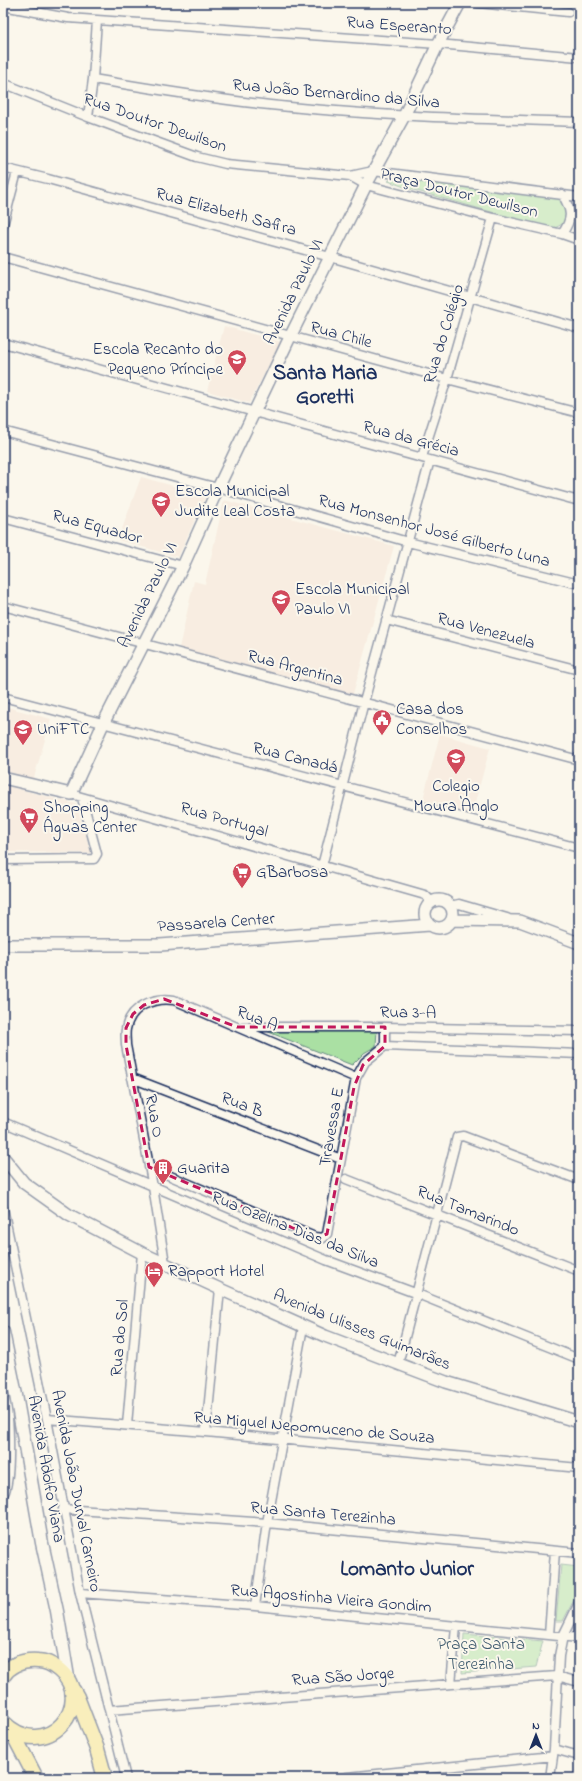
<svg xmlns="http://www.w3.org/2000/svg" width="582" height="1781" font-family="'Indie Flower',sans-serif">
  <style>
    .built { fill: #f3e0d2 }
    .green { fill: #aae0a3; stroke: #628880 }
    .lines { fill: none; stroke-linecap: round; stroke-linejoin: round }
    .minor-casing { stroke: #1b2f5e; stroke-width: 11 }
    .tertiary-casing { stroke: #1b2f5e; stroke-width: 14 }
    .secondary-casing { stroke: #1b2f5e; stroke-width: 15 }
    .trunk-casing { stroke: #1b2f5e; stroke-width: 17 }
    .minor { stroke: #fbf7ec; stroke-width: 8 }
    .tertiary { stroke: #fbf7ec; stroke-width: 11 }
    .secondary { stroke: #fbf7ec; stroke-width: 12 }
    .trunk { stroke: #f5e382; stroke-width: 14 }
    .marked { fill: none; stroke: #c2185b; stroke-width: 3; stroke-dasharray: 8 5; stroke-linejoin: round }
    .labels { text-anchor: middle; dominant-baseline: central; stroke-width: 4; stroke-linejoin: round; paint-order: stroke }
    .street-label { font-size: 17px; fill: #1b2f5e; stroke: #fbf7ec }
    .poi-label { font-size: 17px; fill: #1b2f5e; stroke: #fbf7ec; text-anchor: start }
    .park-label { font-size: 17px; fill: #3f5b6f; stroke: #fbf7ec }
    .district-label { font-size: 21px; font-weight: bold; fill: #1b2f5e; stroke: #fbf7ec }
  </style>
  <rect width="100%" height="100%" fill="#fbf7ec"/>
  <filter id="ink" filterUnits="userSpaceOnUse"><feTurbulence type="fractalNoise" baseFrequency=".025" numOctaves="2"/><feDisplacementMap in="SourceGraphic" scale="8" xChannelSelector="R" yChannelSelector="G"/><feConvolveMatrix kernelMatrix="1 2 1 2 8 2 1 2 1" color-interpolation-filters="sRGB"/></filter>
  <g filter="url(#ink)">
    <path class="built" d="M224,326L281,342L249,403L207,391Z
      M141,477L206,495L178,557L118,540Z
      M224,500L394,546L353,694L179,648L194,581L205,584Z
      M3,706L51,719L33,781L3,773Z
      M440,734L490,748L471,817L422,803Z
      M3,785L76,804L91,853L3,852Z"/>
    <path class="green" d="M391,179H408L557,196L566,210V222L555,228H548L410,189L388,181Z
      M377,1030L376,1046L364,1053L352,1065L266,1031Z
      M561,1565L579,1567V1590L563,1621H556Z
      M464,1634L543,1641L536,1667L462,1673Z"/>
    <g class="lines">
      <defs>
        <path id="minor" d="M478,3L568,12
          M3,6L68,18L97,20L438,44L579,57
          M93,79C152,89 211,99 270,105C373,116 476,119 579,122
          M3,83L88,117L197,157L226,164L350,176L373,171L579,197
          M88,117L93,79L97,20
          M3,168L48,179L330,257L579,328
          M350,176L366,185L493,218L562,234L579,240
          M3,225L17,172
          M562,234C573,218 572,211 562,194
          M3,257L447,379L579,413
          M3,343L579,501
          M3,431L218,488L408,542L579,584
          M422,457L447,379L493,218
          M3,518L183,566
          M3,606L579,760
          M386,620L579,670
          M3,697L579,848
          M71,794L425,895L432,902
          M3,860L94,859L97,854L82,798
          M322,866L364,702L430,460
          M450,906L459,904L507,918
          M242,1027H385L579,1031
          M385,1046L579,1054
          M132,1078L341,1159
          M3,1122L326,1260L415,1293L579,1359
          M149,1167L315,1237L323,1238L327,1234L356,1078L365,1062L385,1046V1027
          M346,1179L579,1271
          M3,1208L47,1419L80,1593L126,1778
          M165,1263L153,1187L126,1045C126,1040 125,1034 126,1029C130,1006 154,997 174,1000L356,1078
          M398,1364L457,1137L463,1136L579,1180
          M47,1419L206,1432L579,1468
          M127,1425L142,1253
          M206,1432L220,1289
          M63,1509L267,1523L579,1553
          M80,1593L255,1606L579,1638
          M255,1606L267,1523L303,1327
          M549,1635L555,1551
          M451,1684L456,1626
          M109,1710L557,1676L579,1682
          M554,1749L579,1756
          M338,1778L553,1756
          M550,1778L554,1749L559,1656L563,1636L579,1603"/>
        <path id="tertiary" d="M3,778L71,794L103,724L183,566L218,488L290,337L366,185L404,116L438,44L460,3
          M425 914a14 14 0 1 1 28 0a14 14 0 1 1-28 0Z
          M452,920L520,921L579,943
          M3,945H160L430,925
          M3,1157L24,1183L69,1215L142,1253L220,1289L325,1336L446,1382L579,1422"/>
        <path id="secondary" d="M3,1332L16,1395L42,1543L57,1611L69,1683
          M3,1400C8,1419 9,1472 3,1491"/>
        <path id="trunk" d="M3,1676C11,1664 24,1660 38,1661C46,1661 53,1665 59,1670C98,1702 46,1766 3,1722
          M73,1690L77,1697L97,1749L105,1778
          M11,1730L36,1778"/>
      </defs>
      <use href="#minor" class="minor-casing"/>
      <use href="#tertiary" class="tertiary-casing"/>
      <use href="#secondary" class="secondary-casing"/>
      <use href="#trunk" class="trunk-casing"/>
      <use href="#minor" class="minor"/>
      <use href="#tertiary" class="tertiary"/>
      <use href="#secondary" class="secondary"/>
      <use href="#trunk" class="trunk"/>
    </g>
  </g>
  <path d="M0 0H582V1781H0ZM164,999L237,1027H385V1046L363,1065L354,1087L327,1234L317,1238L149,1167L126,1045V1028L133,1014L144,1005Z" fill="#fbf7ec" fill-opacity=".55" fill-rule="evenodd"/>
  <path class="marked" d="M164,999L237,1027H385V1046L363,1065L354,1087L327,1234L317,1238L149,1167L126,1045V1028L133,1014L144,1005Z"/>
  <defs>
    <symbol id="school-pin" viewBox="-11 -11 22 30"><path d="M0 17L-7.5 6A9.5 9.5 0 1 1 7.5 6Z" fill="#d1495b" stroke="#fbf7ec"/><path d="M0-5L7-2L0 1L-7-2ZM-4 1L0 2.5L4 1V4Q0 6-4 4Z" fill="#fff"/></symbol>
    <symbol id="civic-pin" viewBox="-11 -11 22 30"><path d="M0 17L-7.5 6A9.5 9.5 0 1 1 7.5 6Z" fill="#d1495b" stroke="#fbf7ec"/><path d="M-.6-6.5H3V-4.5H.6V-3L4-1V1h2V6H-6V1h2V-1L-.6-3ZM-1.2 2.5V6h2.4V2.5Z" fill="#fff"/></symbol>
    <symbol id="university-pin" viewBox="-11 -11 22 30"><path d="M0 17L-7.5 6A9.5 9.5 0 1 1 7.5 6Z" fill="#d1495b" stroke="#fbf7ec"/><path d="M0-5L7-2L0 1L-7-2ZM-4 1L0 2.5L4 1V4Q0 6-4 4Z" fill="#fff"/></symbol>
    <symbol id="supermarket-pin" viewBox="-11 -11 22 30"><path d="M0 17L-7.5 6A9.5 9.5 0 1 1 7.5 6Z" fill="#d1495b" stroke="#fbf7ec"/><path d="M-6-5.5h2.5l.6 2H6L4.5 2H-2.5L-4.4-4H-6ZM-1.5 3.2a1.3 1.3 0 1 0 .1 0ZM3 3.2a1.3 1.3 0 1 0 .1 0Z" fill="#fff"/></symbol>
    <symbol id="building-pin" viewBox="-11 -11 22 30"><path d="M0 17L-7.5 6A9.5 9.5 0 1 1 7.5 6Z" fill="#d1495b" stroke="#fbf7ec"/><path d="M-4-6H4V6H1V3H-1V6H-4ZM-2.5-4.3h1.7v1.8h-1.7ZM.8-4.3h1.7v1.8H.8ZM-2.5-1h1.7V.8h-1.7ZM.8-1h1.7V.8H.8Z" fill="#fff"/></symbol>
    <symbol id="hotel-pin" viewBox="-11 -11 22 30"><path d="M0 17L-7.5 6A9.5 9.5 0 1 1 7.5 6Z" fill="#d1495b" stroke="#fbf7ec"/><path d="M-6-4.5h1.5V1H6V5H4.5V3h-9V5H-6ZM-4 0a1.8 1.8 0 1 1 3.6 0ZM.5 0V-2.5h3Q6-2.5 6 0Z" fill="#fff"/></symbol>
  </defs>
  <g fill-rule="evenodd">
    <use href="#school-pin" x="226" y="348" width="22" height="30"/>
    <use href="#school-pin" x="150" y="490" width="22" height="30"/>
    <use href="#school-pin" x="270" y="588" width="22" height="30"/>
    <use href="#civic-pin" x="371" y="708" width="22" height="30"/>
    <use href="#university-pin" x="12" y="718" width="22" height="30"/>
    <use href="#school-pin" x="445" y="747" width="22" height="30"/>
    <use href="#supermarket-pin" x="18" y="806" width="22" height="30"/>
    <use href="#supermarket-pin" x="231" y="861" width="22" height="30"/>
    <use href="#building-pin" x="152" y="1157" width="22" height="30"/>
    <use href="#hotel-pin" x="143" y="1260" width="22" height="30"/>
  </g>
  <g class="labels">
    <g class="street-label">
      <text transform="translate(399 26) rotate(4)">Rua Esperanto</text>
      <text transform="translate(336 94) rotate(5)">Rua João Bernardino da Silva</text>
      <text transform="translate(155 123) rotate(19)">Rua Doutor Dewilson</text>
      <text transform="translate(459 193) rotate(14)">Praça Doutor Dewilson</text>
      <text transform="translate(226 212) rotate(15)">Rua Elizabeth Safira</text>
      <text transform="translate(294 292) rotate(-64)">Avenida Paulo VI</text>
      <text transform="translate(444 334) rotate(-73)">Rua do Colégio</text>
      <text transform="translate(341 335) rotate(15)">Rua Chile</text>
      <text transform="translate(411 439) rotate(15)">Rua da Grécia</text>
      <text transform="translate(97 527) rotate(15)">Rua Equador</text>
      <text transform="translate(434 531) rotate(15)">Rua Monsenhor José Gilberto Luna</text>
      <text transform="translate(148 595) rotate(-64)">Avenida Paulo VI</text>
      <text transform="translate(486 631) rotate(15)">Rua Venezuela</text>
      <text transform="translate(295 668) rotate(15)">Rua Argentina</text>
      <text transform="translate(295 758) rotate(14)">Rua Canadá</text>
      <text transform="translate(224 820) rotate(16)">Rua Portugal</text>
      <text transform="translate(216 923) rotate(-4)">Passarela Center</text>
      <text transform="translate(408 1013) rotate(1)">Rua 3-A</text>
      <text transform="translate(257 1019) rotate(22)">Rua A</text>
      <text transform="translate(242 1105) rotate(21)">Rua B</text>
      <text transform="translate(154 1116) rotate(79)">Rua O</text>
      <text transform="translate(332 1127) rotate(-80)">Travessa E</text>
      <text transform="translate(468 1211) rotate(22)">Rua Tamarindo</text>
      <text transform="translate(295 1230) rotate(22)">Rua Ozelina Dias da Silva</text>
      <text transform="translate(362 1330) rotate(22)">Avenida Ulisses Guimarães</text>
      <text transform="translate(120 1338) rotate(-85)">Rua do Sol</text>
      <text transform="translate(314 1428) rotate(5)">Rua Miguel Nepomuceno de Souza</text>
      <text transform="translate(46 1469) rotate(80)">Avenida Adolfo Viana</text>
      <text transform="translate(76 1491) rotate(79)">Avenida João Durval Carneiro</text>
      <text transform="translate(323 1514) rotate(5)">Rua Santa Terezinha</text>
      <text transform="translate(331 1599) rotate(5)">Rua Agostinha Vieira Gondim</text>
      <text transform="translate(343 1677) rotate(-4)">Rua São Jorge</text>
    </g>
    <g class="poi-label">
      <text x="223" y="349" text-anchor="end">Escola Recanto do<tspan x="223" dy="20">Pequeno Príncipe</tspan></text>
      <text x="175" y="491">Escola Municipal<tspan x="175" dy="20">Judite Leal Costa</tspan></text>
      <text x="295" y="589">Escola Municipal<tspan x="295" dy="20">Paulo VI</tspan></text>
      <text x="396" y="709">Casa dos<tspan x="396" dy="20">Conselhos</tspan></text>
      <text x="37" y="729">UniFTC</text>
      <text x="456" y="786" text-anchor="middle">Colegio<tspan x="456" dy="20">Moura Anglo</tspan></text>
      <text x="43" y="807">Shopping<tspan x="43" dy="20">Águas Center</tspan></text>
      <text x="256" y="872">GBarbosa</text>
      <text x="177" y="1168">Guarita</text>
      <text x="168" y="1271">Rapport Hotel</text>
    </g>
    <g class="park-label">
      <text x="481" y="1644">Praça Santa<tspan x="481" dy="20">Terezinha</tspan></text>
    </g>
    <g class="district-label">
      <text x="325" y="374">Santa Maria<tspan x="325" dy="24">Goretti</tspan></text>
      <text x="407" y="1570">Lomanto Junior</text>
    </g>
  </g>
  <rect width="582" height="1781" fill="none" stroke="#fbf7ec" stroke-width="16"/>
  <rect x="8" y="8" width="566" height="1765" fill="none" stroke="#1b2f5e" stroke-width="1.5" filter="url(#ink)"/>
  <g transform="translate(536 1735)" stroke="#fbf7ec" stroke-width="3" paint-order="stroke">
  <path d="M0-3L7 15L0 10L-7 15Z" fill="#1b2f5e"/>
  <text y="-6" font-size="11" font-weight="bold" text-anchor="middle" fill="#1b2f5e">N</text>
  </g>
</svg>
